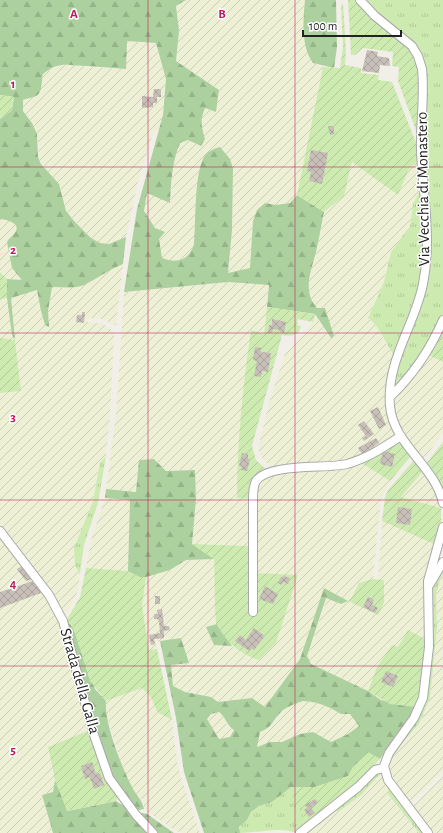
<svg xmlns="http://www.w3.org/2000/svg" width="443" height="833" font-family="'Alegreya Sans',sans-serif">
  <style>
    .farmland { fill: url(#farmland-furrows) }
    .grass { fill: url(#grass-tufts) }
    .forest { fill: url(#forest-firs); fill-rule: evenodd }
    .garden { fill: url(#garden-furrows) }
    .building { fill: url(#building-cross-hatch) }
    .lines { fill: none; stroke-linecap: round; stroke-linejoin: round }
    .minor-casing { stroke: #a9a9a9; stroke-width: 10 }
    .minor { stroke: #fff; stroke-width: 8 }
    .grid { fill: none; stroke: #c2185b; stroke-width: 1; stroke-opacity: 0.55 }
    .labels { text-anchor: middle; dominant-baseline: central; stroke-width: 3; stroke-linejoin: round; paint-order: stroke }
    .street-label { font-size: 16px; fill: #222; stroke: #fff }
    .grid-label { font-size: 13px; text-anchor: middle; font-weight: bold; fill: #c2185b; stroke: #fff; stroke-width: 3; stroke-linejoin: round; paint-order: stroke }
  </style>
  <defs>
    <pattern id="farmland-furrows" width="10" height="10" patternUnits="userSpaceOnUse"><rect width="10" height="10" fill="#eef0d5"/><path d="M-1 1l2-2M0 10L10 0M9 11l2-2" fill="none" stroke="#ccceb7"/></pattern>
    <pattern id="grass-tufts" width="24" height="20" patternUnits="userSpaceOnUse"><rect width="24" height="20" fill="#cdebb0"/><path d="M3 7l-1-3M5 7V3M7 7l1-3M15 17l-1-3M17 17v-4M19 17l1-3" fill="none" stroke="#b0c997"/></pattern>
    <pattern id="forest-firs" width="22" height="20" patternUnits="userSpaceOnUse"><rect width="22" height="20" fill="#add19e"/><path d="M5 1l3.5 6h-7zM16 11l3.5 6h-7z" fill="#95b388"/></pattern>
    <pattern id="garden-furrows" width="10" height="10" patternUnits="userSpaceOnUse"><rect width="10" height="10" fill="#cdebb0"/><path d="M-1 1l2-2M0 10L10 0M9 11l2-2" fill="none" stroke="#b0c997"/></pattern>
    <pattern id="building-cross-hatch" width="8" height="8" patternUnits="userSpaceOnUse"><rect width="8" height="8" fill="#c7bfb8"/><path d="M0 0l8 8M0 8l8-8" fill="none" stroke="#aba49e"/></pattern>
  </defs>
  <rect width="100%" height="100%" fill="#f2efe9"/>
  <path class="farmland" d="M186,0H305L303,18L313,63L323,67L297,195L290,203L276,205L265,203L253,221L250,269L228,274L232,230L233,179L200,167L194,244L191,252L182,260L172,262L162,258L155,228L144,211L147,192L170,203L173,165L180,143L188,139H205L201,126V119L205,108L216,111L219,90L176,61L179,31L176,6Z
    M126,41L156,43L166,79L163,115L159,131L154,130L138,182L126,237L109,244L100,243L91,238L66,211L59,184L53,179L38,157L39,146L32,123L25,116L22,106L23,100L29,97L36,96L41,88L43,74L57,66L72,64L86,67L126,69Z
    M419,160L422,187L413,204L410,226L387,266L384,282L368,318L376,324L387,346L395,357L388,396L398,435L356,459L274,469L262,459L258,448L270,399L285,354L313,322L315,314L330,338L334,336L313,303L309,292V273L316,253L324,212L333,206L348,182L352,161L398,195L409,169Z
    M0,219L11,220L15,224V234L10,238L22,280L7,279L0,272Z
    M123,264L116,326L102,319L88,318L87,322L103,324L112,330L114,335L110,415L106,456L100,463L93,501L82,530L76,540L75,566L80,574L78,590L73,603L63,617L0,527V393L21,391L15,341L0,338V299L7,298L12,335L15,339L11,298L37,289L41,311L45,325L49,327L48,311L52,287L67,288L84,285L106,271Z
    M228,282L269,285L264,334L251,330L237,498L250,499L249,546L192,544L196,499L195,470L166,471L154,459L139,460L136,492L106,489L116,414L124,292Z
    M429,355L443,362V433L423,460L397,423L393,404L397,396Z
    M360,462L390,481L381,499L373,579L359,583L352,597L348,600L377,615L384,603V580H378L382,521L436,545L424,578L427,640L408,631L397,648L377,667L368,691L311,664L307,656L327,598L341,604L348,601L324,589L300,659L265,708L259,702L242,699L218,702L211,697L185,692L173,686L171,665L189,663L181,638L156,642L157,649L149,650L142,606L146,577L170,570L186,560L214,559L217,624L206,627L214,644L232,646L249,657L259,660L276,643L298,576L255,573V495L259,482L275,473Z
    M423,471L440,499L441,508L400,497Z
    M105,498L130,500L128,571L86,568L90,543Z
    M0,535L44,592L59,618L90,730L48,747L55,780L53,792L42,795L53,833H0Z
    M443,573V771L411,803L393,779L389,765L395,751L415,730L424,714L433,674L437,628L436,593Z
    M142,688L151,697L157,712L172,720L178,768L200,833H182L173,829L144,809L143,802L131,787L119,756L105,710L106,701Z
    M303,701L319,702L330,707L341,714L350,713L360,726L348,734L331,742L312,732L300,734L282,742H270L257,747L260,732L272,725L280,713L290,705Z
    M219,712L223,715L227,726L234,730L230,737L219,739L207,719L211,714Z
    M381,773L388,786V794L419,833H304L335,808L352,802L368,788Z
    M443,776V833H431L413,806Z"/>
  <path class="grass" d="M363,0H443V314L426,350L392,391L395,373L424,290L423,149L389,24Z
    M422,187L425,226L421,282L395,357C385,344 381,327 368,318L384,282L391,252L410,226L413,204Z
    M106,456L98,503L84,545L80,574L75,566L74,548L93,501L100,463Z
    M443,566V573L436,593L437,628L430,698L419,724L395,751L415,724L425,703L432,640V586Z
    M376,771L381,773L361,795L338,812L335,808Z
    M388,786L424,833H419L388,794Z
    M291,787H293V802L309,823L297,833C280,826 259,833 240,833L239,831L241,824L247,820L251,812L259,806L272,802Z"/>
  <path class="forest" d="M0,0H186L176,6L179,31L176,61L219,90L216,112L205,108C200,120 201,126 205,139L201,146L188,140L180,143C172,162 171,182 170,203L147,193L144,211L155,228L165,232L159,239L162,258C178,264 189,260 194,244C196,221 194,175 204,157C208,151 213,149 220,147L230,159L233,168L232,230L228,273L250,268L253,221L257,210L265,203L276,205L290,203L297,195L324,212C321,226 319,239 316,252C311,271 302,291 317,308H325L334,336L331,338L315,314L267,307L269,285L228,282L124,292L137,209L163,115L166,79L156,43L127,41L126,69C113,68 101,67 88,66C68,66 60,60 43,74C41,81 43,93 36,96C31,98 28,98 23,100V111L32,123L37,134L38,157L41,164L59,184L66,211L75,222L91,238L100,243L109,244L126,237L123,264C108,270 97,279 84,285C74,289 63,287 52,287L48,311L49,327L45,325L41,311L37,290L11,298L15,340L12,335L7,298V279L22,280L12,268L7,242C9,238 12,237 14,234C23,223 7,220 0,219V119L12,110L14,97L0,95Z
    M305,0H336L337,47L334,68L313,63C301,47 303,20 305,0Z
    M154,459L166,471L195,470L196,499L192,544L214,559L186,560L170,570L146,577H139L128,571L130,500L105,498L106,489L136,492L139,460Z
    M324,588L348,601L341,604L326,598L307,656L311,664L368,691L381,700L416,707L411,718L380,759L368,753L353,767L349,776L315,787H291L272,802L259,806L251,812L247,820L239,827L240,833H204L184,772L176,718L160,641L181,638L189,663L171,665L173,686L185,692L211,697L218,702L252,698L265,707L300,659ZM303,701C319,702 328,706 341,714H350L359,726L348,734L331,742L313,732L300,734L282,742H270L257,747L260,732C273,727 272,721 280,713C287,706 295,704 303,701ZM219,712C226,717 226,725 234,730L230,737L219,739L207,719L211,714Z
    M65,621L70,624L74,630L95,689L106,701C104,722 121,765 131,785C135,794 142,799 144,809L135,811L114,781L96,733Z
    M217,624L232,646L214,645L206,627Z
    M55,780L68,811L116,801L129,809L151,833H53L42,795L53,792Z
    M143,813L147,814L174,833H155L137,814Z"/>
  <path class="garden" d="M348,0H356C372,17 394,30 409,47C426,66 419,111 418,136L398,81L399,67L392,66L393,52L363,48L355,55H351Z
    M343,3L346,50L345,65L361,68V73L379,75L378,80L392,82L418,148L419,160L409,169L398,195L352,162L344,196L324,212L297,195L323,67L340,68L343,47L341,6Z
    M0,95L14,97L12,110L0,119Z
    M0,272L7,279V298L0,299Z
    M267,307L315,314L313,322L298,319L297,325L301,326C298,337 291,336 282,335L252,446L256,460L268,471L262,473L250,499L237,498C237,442 243,385 251,330L264,334Z
    M443,326V362L429,355Z
    M0,338L15,340L21,391L0,393Z
    M401,439L412,455L390,481L360,462Z
    M443,442V495L426,464Z
    M415,459L423,471L401,497L441,508V525L436,545L382,521L385,497L388,490Z
    M192,544L249,546L251,616L255,615V573L298,575L276,643L259,660C241,655 226,642 217,625C214,618 215,571 214,559Z
    M86,568L128,571L139,577H146L142,606L149,650L157,649L172,720L157,712L151,697L142,688L106,701L90,681L74,630L70,624L66,621L80,597Z
    M373,579L384,580V603L378,615L348,601L352,597L359,583Z
    M408,630L427,640L421,690L416,707L390,704L368,691L377,667L392,645L398,647Z
    M90,730L119,796L116,801L67,811L55,780L48,747Z
    M368,752L380,759L359,782L309,823L293,802V787H315L348,776L353,767Z"/>
  <path class="building" d="M367,50L378,52L377,56L389,58L390,66L380,65L379,73L362,71Z
    M154,89H161V97H157V103H153V107L142,108V96L153,97Z
    M328,126H334V134L330,135Z
    M311,150L328,153L322,184L309,181L311,172L307,171Z
    M82,312H85L84,323L76,322L77,315H82Z
    M272,319L286,322L284,333L280,332V330L273,329L272,333H268L269,325H272Z
    M255,347L261,348V352L271,353L268,372L262,371L261,377L254,376L257,361L253,360Z
    M378,407L386,425L379,429L370,411Z
    M364,421L374,434L364,441L362,438L366,436L358,425Z
    M376,438L379,443L362,454L358,448Z
    M383,451L395,454L392,467L380,464Z
    M242,453L248,454V459H250L247,471L241,470L242,467L239,466Z
    M398,507L412,509L410,525L396,523Z
    M22,566L31,579L26,581L17,569Z
    M284,576L290,578L288,584L283,582L282,585L278,583L280,578Z
    M33,581L41,593L0,608V592Z
    M265,586L278,594L273,604L259,599Z
    M155,596H160V604H155Z
    M368,597L374,600L372,605L378,608L375,613L363,607Z
    M162,609L164,626H169L170,630L164,631V638L154,639L155,644L151,645L149,635L160,633L159,621L157,619H154V614H158L157,610Z
    M254,628L265,636L254,650L251,648L249,651L235,641L240,635L246,640Z
    M386,671L398,676L393,687L381,682Z
    M92,762L96,774L100,773L104,785L94,789L90,777L85,779L81,766Z
    M315,799L318,802L311,808L315,813L309,817L304,810L307,808L305,805Z"/>
  <g class="lines">
    <defs>
      <path id="minor" d="M360,0L375,16L412,46L418,56L422,69C425,96 420,124 421,151C423,195 432,240 423,284C415,325 386,361 390,406C393,444 435,466 443,503
        M390,397C413,375 430,350 443,320
        M0,531L49,595L63,621L93,732L109,778L136,815L153,833
        M430,584L443,562
        M253,612V499C253,493 253,486 256,481C268,463 326,469 347,464C368,458 384,447 401,436
        M300,833L358,787L375,770L384,768
        M428,833L388,780L384,766L389,753L414,718L423,698L429,647L428,581L443,527"/>
    </defs>
    <use href="#minor" class="minor-casing"/>
    <use href="#minor" class="minor"/>
  </g>
  <path class="grid" d="M148,0V833M295,0V833M0,167H443M0,333H443M0,500H443M0,666H443"/>
  <g class="labels">
    <g class="street-label">
      <text transform="translate(423 189) rotate(-91)">Via Vecchia di Monastero</text>
      <text transform="translate(80 681) rotate(74)">Strada della Galla</text>
    </g>
  </g>
  <g class="grid-label">
    <text x="74" y="18">A</text>
    <text x="222" y="18">B</text>
    <text x="13" y="88">1</text>
    <text x="13" y="254">2</text>
    <text x="13" y="421">3</text>
    <text x="13" y="588">4</text>
    <text x="13" y="754">5</text>
  </g>
  <path d="M303 30v6h98v-6" fill="none" stroke="#222222" stroke-width="2"/>
  <text x="309" y="30" font-size="12" fill="#222222" stroke="#ffffff" stroke-width="3" paint-order="stroke">100 m</text>
</svg>
